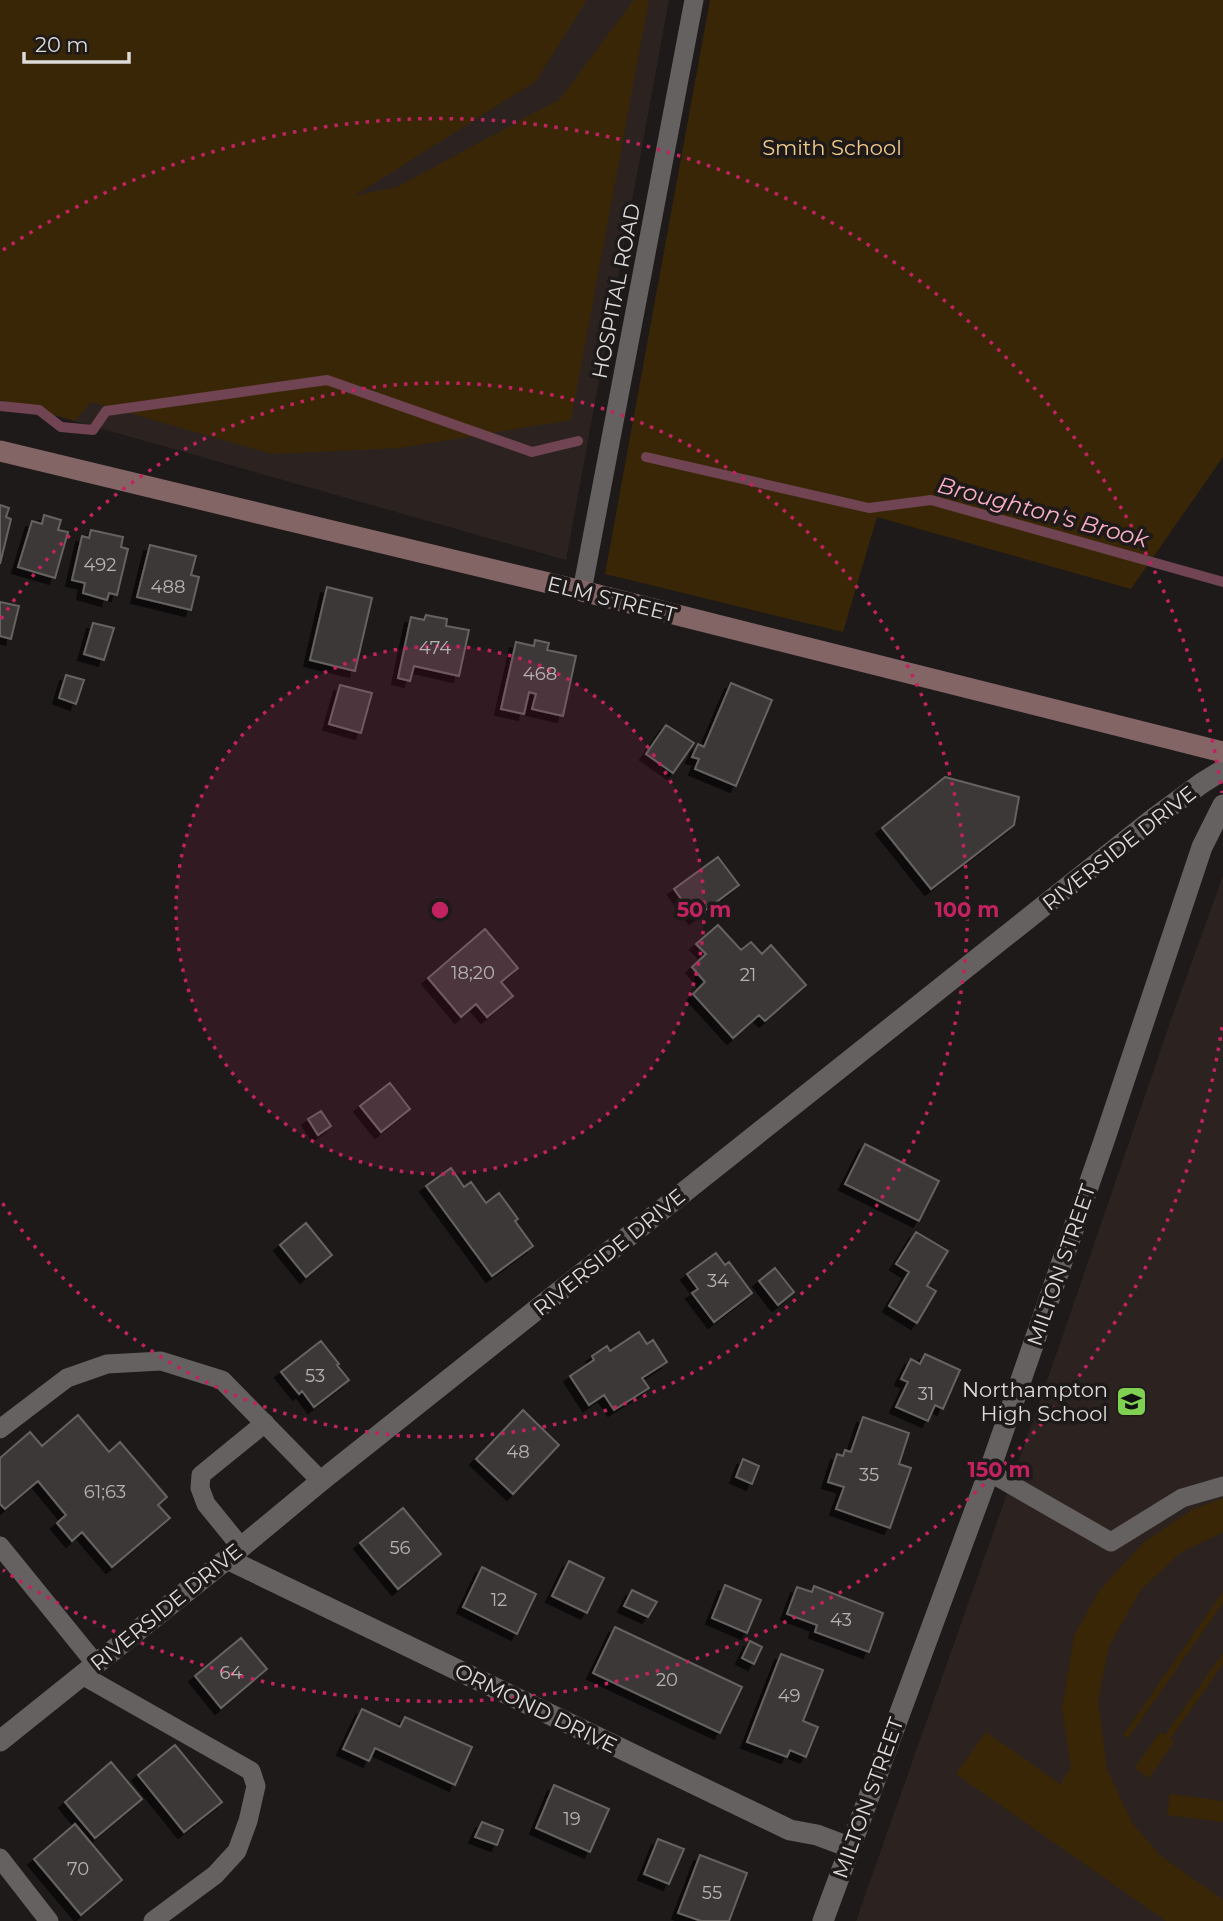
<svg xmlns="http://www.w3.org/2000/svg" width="1223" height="1921" font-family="Montserrat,sans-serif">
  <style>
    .built { fill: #2c2320 }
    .green { fill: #392607 }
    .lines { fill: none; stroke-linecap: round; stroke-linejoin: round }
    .stream { stroke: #704452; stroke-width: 10 }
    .building { fill: #3c3937; stroke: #656260; stroke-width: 2; filter: url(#shadow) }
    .service { stroke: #656160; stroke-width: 19 }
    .minor { stroke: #656160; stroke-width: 21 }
    .tertiary { stroke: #656160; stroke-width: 21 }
    .secondary { stroke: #846565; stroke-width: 21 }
    .ring { fill: none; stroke: #c32261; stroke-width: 3.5; stroke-dasharray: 3.5 7 }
    .labels { text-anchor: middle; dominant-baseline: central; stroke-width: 7; stroke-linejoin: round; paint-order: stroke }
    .number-label { font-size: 18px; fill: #b5b2b1 }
    .park-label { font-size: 21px; fill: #f4ca8b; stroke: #1d1a19 }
    .street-label { font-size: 21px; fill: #dddada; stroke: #1d1a19 }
    .poi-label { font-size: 21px; fill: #dddada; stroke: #1d1a19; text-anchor: end }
    .water-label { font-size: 23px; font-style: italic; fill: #faaec6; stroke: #1d1a19 }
    .centre { fill: #c32261; stroke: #1d1a19; stroke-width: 3.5 }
    .ring-label { font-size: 21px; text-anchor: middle; font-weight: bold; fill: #c32261; stroke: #1d1a19; stroke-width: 7; stroke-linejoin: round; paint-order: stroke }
  </style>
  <defs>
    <filter id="shadow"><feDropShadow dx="-6" dy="6" stdDeviation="0" flood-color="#0009"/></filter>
  </defs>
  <rect width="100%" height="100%" fill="#1d1a19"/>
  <path class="built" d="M0,0H669L566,560L0,400Z
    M1223,876V1921H856L1063,1335L1173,1014Z"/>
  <path class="green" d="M0,0H587L536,81L354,196L397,187L560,99L634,0H649L571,420L400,448L272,454L91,402L75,421L0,400Z
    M710,0H1223V457L1131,589L877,517L843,632L605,574Z
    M1223,1498V1532L1180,1553L1140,1591L1109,1646L1098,1700L1107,1769L1132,1823L1161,1856L1223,1900V1921H1166L956,1774L986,1732L1060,1784L1071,1768L1062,1708L1074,1636L1099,1591L1144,1542L1193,1509Z
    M1223,1592V1603L1128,1738L1123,1735Z
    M1223,1653V1664L1170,1739L1174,1742L1149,1778L1135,1768L1160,1732L1165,1735Z
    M1170,1794L1223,1801V1822L1167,1815Z"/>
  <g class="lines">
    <path class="stream" d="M0,406L39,410L61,427L93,430L106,411L327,380L532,452L578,441
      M646,457L869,508L931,500L1223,582"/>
  </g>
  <path class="building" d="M0,505L9,508L6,517L11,519L0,564Z
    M44,515L61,520L58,530L68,532L55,578L18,567L32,521L42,524Z
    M91,530L123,537L121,547L128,549L117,595L109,593L107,600L83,593L85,583L72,580L82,536L89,538Z
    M150,545L196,556L191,575L199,577L191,610L137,597Z
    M327,587L372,598L355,671L310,660Z
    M0,602L19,606L11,639L0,636Z
    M426,615L447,619L446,626L469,630L459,676L414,666L410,681L398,678L411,617L424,620Z
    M93,623L114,628L104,660L84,654Z
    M535,640L549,643L547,650L576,656L563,716L532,709L536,694L529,692L524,714L501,709L516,642L534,646Z
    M66,675L84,680L76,704L59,698Z
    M731,683L772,700L736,786L695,769L699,759L692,757L698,744L704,747Z
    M340,685L372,693L361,733L329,724Z
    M666,725L694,743L673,773L646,754Z
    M945,777L1019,797L1014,825L931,889L882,828Z
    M718,857L739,885L695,918L674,889Z
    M718,925L741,950L751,942L762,954L771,945L806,985L765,1021L759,1015L733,1038L693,994L705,982L692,967L706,954L696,944Z
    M485,929L518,968L501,982L513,996L487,1017L476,1004L461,1017L428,978Z
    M390,1083L410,1109L381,1132L360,1106Z
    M321,1111L331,1126L318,1135L308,1119Z
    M865,1144L939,1181L919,1221L845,1184Z
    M451,1168L464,1187L471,1182L486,1203L499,1193L518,1219L515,1221L533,1246L492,1276L426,1186Z
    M306,1223L332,1255L306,1277L280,1245Z
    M916,1232L948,1251L927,1286L936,1291L917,1323L889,1306L909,1272L896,1264Z
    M716,1253L725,1265L729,1262L752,1293L714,1322L692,1293L698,1289L687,1274Z
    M775,1268L794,1292L778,1305L759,1281Z
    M639,1332L647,1344L653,1340L667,1362L642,1378L649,1388L614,1410L604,1395L589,1405L570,1376L594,1360L592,1356L607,1346L610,1351Z
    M321,1341L339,1364L337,1365L349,1380L314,1407L302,1391L299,1394L281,1372Z
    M925,1354L960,1370L943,1409L935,1405L928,1421L896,1407L908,1382L901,1379L911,1359L920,1364Z
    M523,1410L559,1445L513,1494L476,1459Z
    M78,1415L109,1452L120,1442L167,1497L158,1505L170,1518L112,1567L82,1532L72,1541L57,1523L66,1515L38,1481L5,1509L0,1504V1458L30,1432L42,1446Z
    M863,1417L909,1433L899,1464L911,1468L890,1528L836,1509L844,1487L828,1482L837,1454L843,1456L845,1450L851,1452Z
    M743,1459L759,1466L752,1484L736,1477Z
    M403,1508L441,1554L398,1589L360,1543Z
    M569,1561L604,1578L587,1613L552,1596Z
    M482,1567L536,1594L517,1634L463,1607Z
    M725,1585L761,1600L747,1633L712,1618Z
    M814,1586L883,1613L869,1652L815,1632L817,1625L787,1614L797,1587L812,1592Z
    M632,1590L657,1602L648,1617L624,1606Z
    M615,1627L742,1687L720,1733L593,1673Z
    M241,1638L267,1669L221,1708L195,1676Z
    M750,1641L762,1647L754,1664L742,1658Z
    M781,1654L823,1670L803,1721L818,1727L806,1757L790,1750L787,1757L747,1742Z
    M362,1709L400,1727L405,1717L472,1747L455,1785L375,1748L369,1761L343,1749Z
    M175,1745L222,1802L184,1832L138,1775Z
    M111,1762L142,1799L95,1838L65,1802Z
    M554,1785L609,1809L590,1852L536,1828Z
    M482,1822L503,1830L497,1845L475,1837Z
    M75,1824L122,1880L81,1915L34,1859Z
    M658,1839L684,1849L669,1884L644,1874Z
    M700,1855L747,1873L729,1921H701L678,1913Z"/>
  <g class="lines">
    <path class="service" d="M582,591L694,0
      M0,1429L67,1378L107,1364L161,1361L222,1380L321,1481
      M989,1472L1111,1542L1182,1498L1223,1486
      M0,1546L95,1663
      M241,1547L206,1504L200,1488L201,1475L265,1423
      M82,1675L251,1771L256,1786L248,1821L237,1851L215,1875L153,1921
      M0,1858L49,1921"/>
    <path class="minor" d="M227,1559L790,1830L817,1835L849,1847
      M823,1921L989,1472L1104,1141L1202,847L1223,805"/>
    <path class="tertiary" d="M0,1741L227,1559L321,1481L1153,819L1202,783L1223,770"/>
    <path class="secondary" d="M0,451L582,591L1223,752"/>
  </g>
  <circle cx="440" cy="910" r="264" fill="#c32261" fill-opacity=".12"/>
  <g class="ring">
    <circle cx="440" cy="910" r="264"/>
    <path d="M1 619A527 527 0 1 1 1 1201"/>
    <path d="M1222 1027A791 791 0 0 1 3 1570M3 250A791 791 0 0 1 1222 793"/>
  </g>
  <defs>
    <symbol id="school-square" viewBox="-11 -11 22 22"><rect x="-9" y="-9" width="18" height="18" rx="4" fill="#80d051" stroke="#1d1a19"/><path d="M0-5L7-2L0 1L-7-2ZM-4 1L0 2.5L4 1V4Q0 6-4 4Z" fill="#111"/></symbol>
  </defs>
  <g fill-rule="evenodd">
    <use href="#school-square" x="1114" y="1384" width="35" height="35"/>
  </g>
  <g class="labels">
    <g class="number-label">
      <text x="100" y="565">492</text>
      <text x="168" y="587">488</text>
      <text x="435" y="648">474</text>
      <text x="540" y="674">468</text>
      <text x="473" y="973">18;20</text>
      <text x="748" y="975">21</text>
      <text x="718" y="1281">34</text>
      <text x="315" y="1376">53</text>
      <text x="926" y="1394">31</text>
      <text x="518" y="1452">48</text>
      <text x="869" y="1475">35</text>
      <text x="105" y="1492">61;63</text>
      <text x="400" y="1548">56</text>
      <text x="499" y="1600">12</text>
      <text x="841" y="1620">43</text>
      <text x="231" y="1673">64</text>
      <text x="667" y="1680">20</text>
      <text x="789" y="1696">49</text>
      <text x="572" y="1819">19</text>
      <text x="78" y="1869">70</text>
      <text x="712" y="1893">55</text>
    </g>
    <g class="park-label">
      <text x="832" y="147">Smith School</text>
    </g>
    <g class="street-label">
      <text transform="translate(616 291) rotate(-79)">HOSPITAL ROAD</text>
      <text transform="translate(612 599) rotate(14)">ELM STREET</text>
      <text transform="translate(1119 848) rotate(-38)">RIVERSIDE DRIVE</text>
      <text transform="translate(609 1252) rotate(-39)">RIVERSIDE DRIVE</text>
      <text transform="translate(1061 1265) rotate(-71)">MILTON STREET</text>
      <text transform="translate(166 1607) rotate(-39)">RIVERSIDE DRIVE</text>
      <text transform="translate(536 1708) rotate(26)">ORMOND DRIVE</text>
      <text transform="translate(868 1798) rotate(-70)">MILTON STREET</text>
    </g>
    <g class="poi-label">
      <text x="1108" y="1389">Northampton<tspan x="1108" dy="24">High School</tspan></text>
    </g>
    <g class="water-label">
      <text transform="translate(1043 512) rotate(15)">Broughton's Brook</text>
    </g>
  </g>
  <circle cx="440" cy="910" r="10" class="centre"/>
  <g class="ring-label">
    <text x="704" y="917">50 m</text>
    <text x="967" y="917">100 m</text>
    <text x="999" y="1477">150 m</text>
  </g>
  <path d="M24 52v10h105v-10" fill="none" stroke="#dddada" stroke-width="3.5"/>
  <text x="35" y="52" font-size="21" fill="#dddada" stroke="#1d1a19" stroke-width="5" paint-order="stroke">20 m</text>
</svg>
